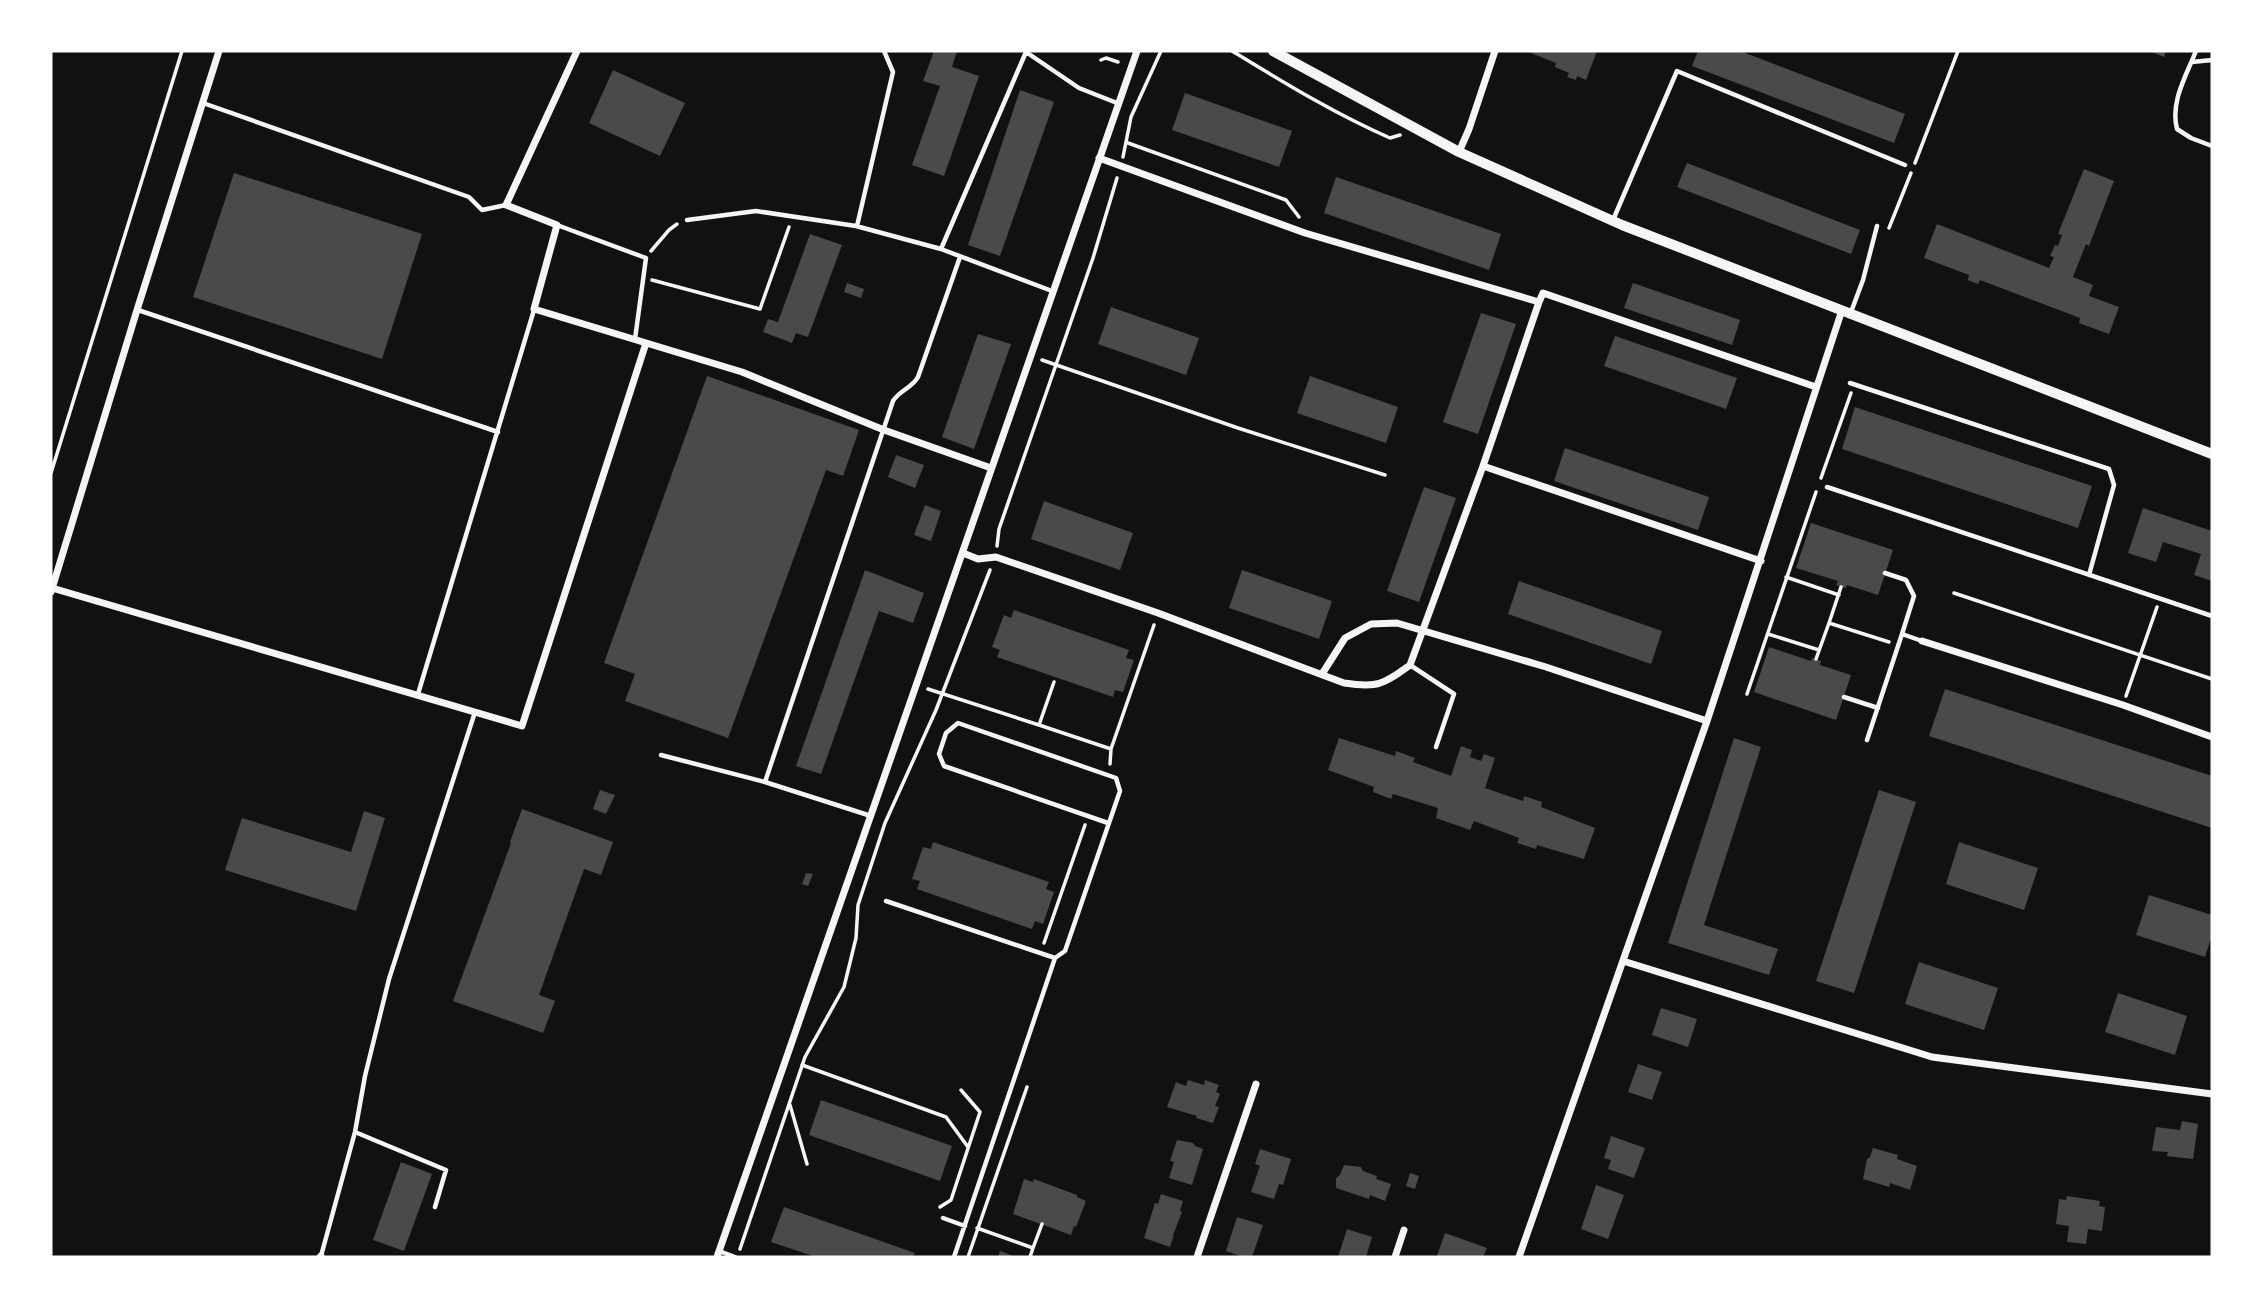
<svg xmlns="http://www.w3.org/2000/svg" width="2263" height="1308" font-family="'IBM Plex Sans',sans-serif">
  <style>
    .building { fill: #4a4a4a }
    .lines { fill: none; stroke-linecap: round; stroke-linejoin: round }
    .path { stroke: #f5f5f5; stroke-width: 3.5 }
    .service { stroke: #f5f5f5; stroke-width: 4.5 }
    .minor { stroke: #f5f5f5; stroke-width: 7 }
    .tertiary { stroke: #f5f5f5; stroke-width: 10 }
  </style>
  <rect width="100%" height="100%" fill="#111"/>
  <path class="building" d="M934,51H957L952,67L979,76L944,176L912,165L940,86L923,81Z
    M1526,51H1597L1586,80L1577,76L1576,80L1567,77L1569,73L1555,67L1556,63Z
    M1698,51H1740L1905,114L1894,143L1692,66Z
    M2149,51H2166L2164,57Z
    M613,70L685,103L660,156L589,123Z
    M1020,90L1054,102L1000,256L968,245Z
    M1185,93L1292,131L1279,167L1172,130Z
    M1687,163L1860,230L1851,254L1677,187Z
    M2084,169L2114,181L2089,246L2086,244L2073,277L2093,285L2089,296L2119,307L2109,334L2079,323L2080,318L1980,280L1978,284L1968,280L1969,275L1924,258L1937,224L2049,268L2054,257L2050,256L2055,245L2058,246L2062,235L2058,234Z
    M234,173L422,234L382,359L193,297Z
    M1336,177L1501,234L1489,270L1324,213Z
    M810,234L842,245L808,337L796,333L792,343L763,332L768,319L778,322Z
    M847,283L864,289L861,298L844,292Z
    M1633,283L1740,320L1732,345L1624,308Z
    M1111,307L1199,338L1186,375L1098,344Z
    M1481,313L1516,324L1478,434L1443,422Z
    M978,334L1011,344L974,449L942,437Z
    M1615,336L1737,378L1726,409L1604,366Z
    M707,376L859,430L843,476L826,470L728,738L625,701L635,674L604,663Z
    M1310,376L1398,407L1386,443L1297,413Z
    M1855,407L2092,486L2078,528L1842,449Z
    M1565,448L1709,497L1698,530L1554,481Z
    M896,455L924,465L915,488L888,477Z
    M1424,487L1456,498L1419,602L1387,591Z
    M1044,501L1133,533L1120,570L1031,539Z
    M925,505L941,511L931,541L914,535Z
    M2143,508L2212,531V581L2194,575L2201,554L2163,542L2156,562L2128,553Z
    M1811,523L1893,550L1878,595L1847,585L1846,588L1836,585L1838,581L1796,568Z
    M865,570L924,593L913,623L879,611L821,774L796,766Z
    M1242,570L1332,601L1319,639L1229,608Z
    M1519,581L1662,631L1651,664L1508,614Z
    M1014,610L1129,650L1126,658L1134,660L1123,692L1115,690L1113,697L997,657L1000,650L992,647L1004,615L1011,618Z
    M1769,647L1811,661L1812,658L1821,661L1820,665L1851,675L1836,720L1754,692Z
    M1945,689L2212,776V828L1929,736Z
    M1339,738L1395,756L1396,751L1415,758L1413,762L1451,776L1461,746L1472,750L1470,757L1481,761L1484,754L1495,758L1485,788L1523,801L1524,796L1542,802L1541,807L1595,828L1584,859L1537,845L1536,849L1517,843L1519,838L1474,821L1470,830L1436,818L1438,808L1393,794L1391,799L1373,792L1374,787L1328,770Z
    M1734,738L1761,747L1704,925L1778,949L1769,975L1668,943Z
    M600,790L615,795L606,814L593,809Z
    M1879,790L1916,802L1854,993L1816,981Z
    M522,809L613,842L601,875L584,869L539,995L555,1001L543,1033L453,1001L511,843L510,842Z
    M364,811L385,818L356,911L225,870L242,818L351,852Z
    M933,842L1049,882L1046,889L1054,892L1043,924L1035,921L1032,929L917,889L920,881L912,879L923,847L931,849Z
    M1959,842L2038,868L2024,910L1946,884Z
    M806,873L813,874L808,886L802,884Z
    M2149,895L2212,915V935L2205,957L2136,935Z
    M1919,962L1998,988L1984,1030L1905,1004Z
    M2118,993L2187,1016L2175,1055L2105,1032Z
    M1661,1008L1697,1019L1688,1047L1652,1035Z
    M1638,1064L1662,1072L1652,1100L1628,1092Z
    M1188,1080L1204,1085L1205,1080L1219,1085L1216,1092L1220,1094L1215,1106L1219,1107L1213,1123L1196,1118L1197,1116L1167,1107L1176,1082L1186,1086Z
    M821,1100L952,1146L940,1181L809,1135Z
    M2182,1121L2198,1124L2193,1159L2167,1156L2168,1152L2152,1151L2156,1127L2180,1130Z
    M1611,1136L1645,1148L1634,1178L1608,1169L1611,1160L1604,1158Z
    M1177,1140L1193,1143L1195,1146L1203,1149L1192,1185L1169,1178L1174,1162L1170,1161Z
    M1873,1148L1898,1155L1897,1159L1917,1166L1910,1190L1890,1183L1889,1187L1863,1179L1867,1159L1870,1157Z
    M1260,1149L1291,1159L1283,1185L1279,1184L1274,1199L1251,1192L1260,1166L1255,1164Z
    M401,1162L432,1174L404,1251L373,1240Z
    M1344,1165L1361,1167L1363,1171L1377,1176L1376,1179L1391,1184L1385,1201L1370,1195L1369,1199L1336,1188V1178L1340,1175Z
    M1410,1173L1419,1176L1415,1189L1406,1186Z
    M1024,1179L1033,1182L1034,1179L1077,1195V1197L1086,1201L1076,1227L1074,1226L1071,1235L1013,1214Z
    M1596,1185L1624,1195L1608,1239L1581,1229Z
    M1161,1194L1183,1201L1180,1211L1182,1212L1173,1235H1174L1170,1247L1144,1238L1155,1203L1158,1204Z
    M2067,1196L2100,1201L2099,1206L2105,1207L2102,1231L2088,1229L2086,1244L2067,1242L2069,1226L2056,1224L2059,1199L2066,1200Z
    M784,1207L915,1253L913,1257H816L771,1242Z
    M1237,1217L1263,1225L1252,1257H1243L1226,1251Z
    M1347,1229L1372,1237L1366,1257H1338Z
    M1445,1233L1487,1248L1483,1257L1437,1256Z
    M1000,1251L1016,1257H998Z"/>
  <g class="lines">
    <path class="path" d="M1232,51C1283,82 1335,114 1390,138L1400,135
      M1101,60L1106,58L1118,62
      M1128,143L1286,200L1299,217
      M1123,157L1131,117L1161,51
      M1915,163L1958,51
      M1889,228L1911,173
      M651,251L669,230L677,224
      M652,280L760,309L789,227
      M1042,360L1238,428L1385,475
      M51,473L182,51
      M1821,478L1851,393
      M997,546L999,529L1093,258L1117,178
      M1786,577L1839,595
      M1954,593L2212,679
      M1829,623L1841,587
      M1768,634L1819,650
      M1816,659L1829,623L1889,642
      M1054,682L1039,725L1111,749
      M928,689L1039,725
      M1747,694L1816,492
      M2126,696L2157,607
      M1110,764L1111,749L1154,625
      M1044,943L1085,825
      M802,1065L946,1117L968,1147
      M790,1105L807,1164
      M940,1207L951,1200L980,1112L961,1090
      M977,1228L1033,1248L1042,1224
      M740,1249L805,1057L844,987L856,938L858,905L885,823L936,710L990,570
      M968,1257L1027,1087
      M1030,1257L1033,1248"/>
    <path class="service" d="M2196,51C2186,76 2170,102 2177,129L2191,138L2212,146
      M2192,62L2212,60
      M203,103L469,197L482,210L506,205
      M687,220L756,211L856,226L941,249L1052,291
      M1613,220L1677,71L1905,165
      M557,225L646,258L635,339
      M857,226L893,72L884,51
      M941,249L1026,52L1079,88L1117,103
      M138,310L498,432
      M1851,312L1863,280L1877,226
      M1850,383L2109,469L2114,485L2089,575
      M1827,487L2212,616
      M1885,573L1906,580L1914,596L1902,634L1922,641
      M1410,665L1454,694L1436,747
      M418,694L534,310
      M1844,697L1878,708
      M1867,740L1902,634
      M661,755L765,782L871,816
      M765,782L893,401C900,390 912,388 918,377L960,257
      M886,901L1055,958L1065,951L1120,791L1116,778L958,723L946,733L939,754L944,766L1108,823
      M355,1132L446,1170L435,1207
      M943,1218L965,1226
      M719,1251L735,1257
      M321,1256L355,1132L365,1076L389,979L475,712
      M954,1257L1055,958"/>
    <path class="minor" d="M577,51L506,205L557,225L534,309L742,372L884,430L991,468
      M1459,152L1469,129L1495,51
      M1099,158L1305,233L1539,302L1543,293L1816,387
      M1483,466L1761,561
      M963,553L978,559L996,557L1158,613L1344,683C1378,688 1382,685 1410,665L1483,466L1539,302
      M52,588L522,726L646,343
      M51,592L137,310L219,51
      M1922,641L2123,705L2212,737
      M1322,674L1345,638L1371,624L1397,623L1546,667L1707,721
      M1623,961L1932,1057L2212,1094
      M320,1257L321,1256
      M717,1257L1137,51
      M1197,1257L1256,1084
      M1395,1257L1404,1230
      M1519,1257L1707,721L1842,310"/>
    <path class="tertiary" d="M1273,51L1459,152L1622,225L2212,454"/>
  </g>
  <rect width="2263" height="1308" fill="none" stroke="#ffffff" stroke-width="105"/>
</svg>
